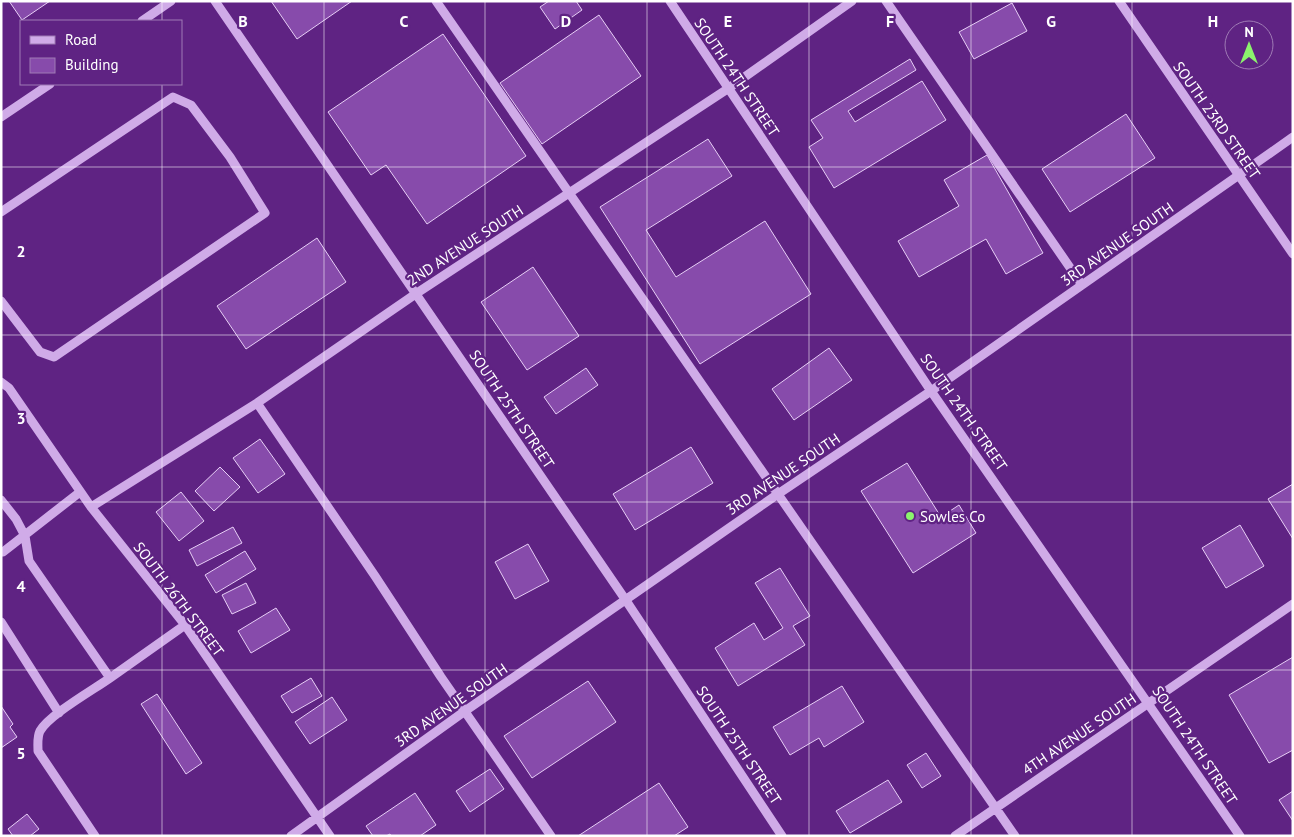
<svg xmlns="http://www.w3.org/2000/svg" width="1294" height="837" font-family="'PT Sans',sans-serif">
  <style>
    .building { fill: #874bab; stroke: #e7cef6 }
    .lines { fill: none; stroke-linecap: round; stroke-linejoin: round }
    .minor { stroke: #d0abe8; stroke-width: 9 }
    .grid { fill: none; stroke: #fff; stroke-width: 1; stroke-opacity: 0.55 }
    .poi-dot { fill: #8bf36d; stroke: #5f2383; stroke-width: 2 }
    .labels { text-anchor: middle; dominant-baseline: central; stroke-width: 4.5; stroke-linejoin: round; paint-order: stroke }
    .street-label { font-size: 15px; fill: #fff; stroke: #5f2383 }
    .poi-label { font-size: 15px; fill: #fff; stroke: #5f2383; text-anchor: start }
    .grid-label { font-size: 16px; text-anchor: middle; font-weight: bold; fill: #fff; stroke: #5f2383; stroke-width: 4.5; stroke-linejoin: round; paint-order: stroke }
  </style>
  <rect width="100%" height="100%" fill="#5f2383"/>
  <path class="building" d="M9,1H50L22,20Z
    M271,1H352L297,39Z
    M549,1H576L582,10L555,29L540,7Z
    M1012,3L1027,31L974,59L959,32Z
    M599,15L641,76L542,144L500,83Z
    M443,34L526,156L427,224L386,165L371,175L328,112Z
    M910,59L916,70L848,111L855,122L922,81L946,120L834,188L809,147L823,138L811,120Z
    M1126,114L1155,158L1070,212L1042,169Z
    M708,139L732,176L646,230L676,277L765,221L811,294L700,364L600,207Z
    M987,155L1043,253L1006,274L986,239L919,277L898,241L959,206L944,180Z
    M317,238L346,282L246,349L217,306Z
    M533,267L579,336L527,370L481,302Z
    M829,348L852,380L794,420L772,389Z
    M586,368L598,385L556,414L544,397Z
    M260,439L285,474L258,493L233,458Z
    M691,447L713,483L635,530L613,494Z
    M907,463L941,517L959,505L976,533L913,573L861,491Z
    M220,467L240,487L214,511L195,491Z
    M1293,484V539L1268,499Z
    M181,492L204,521L179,541L156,512Z
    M1240,525L1264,566L1226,588L1202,548Z
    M233,527L242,543L197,566L189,550Z
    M528,544L549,581L515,599L495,562Z
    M245,551L256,569L216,593L205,575Z
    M780,568L810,616L793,626L805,645L738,686L715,648L754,623L764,640L783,628L755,583Z
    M246,583L256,603L232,614L222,595Z
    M276,608L290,630L251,653L238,631Z
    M1293,657V750L1269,763L1229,695Z
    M311,678L322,696L292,713L281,696Z
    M588,681L616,722L532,778L504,736Z
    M842,686L864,722L824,747L819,738L790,755L773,727Z
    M157,694L202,763L186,774L141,704Z
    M332,697L347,720L310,744L295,722Z
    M1,706L13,724L10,727L17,737L1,748Z
    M926,753L941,776L922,788L907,765Z
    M490,769L504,789L470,812L456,791Z
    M888,780L902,802L850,833L836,811Z
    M659,783L688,827L674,836H578Z
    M1293,791V821L1279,800Z
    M415,793L436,825L420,836H391L390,834L386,836H373L366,826Z
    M27,814L39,829L30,836H13L8,829Z"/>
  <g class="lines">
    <path class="minor" d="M215,1L625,599L782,836
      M436,1L1015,836
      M670,1L931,391L1240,836
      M886,1L1082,285
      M1119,1L1293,254
      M142,21L171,1
      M1,117L50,84
      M1,212L173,97L191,105L230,157L265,213L54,357L40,352L1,301
      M1,382L9,388L91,507L185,625L330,836
      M257,403L375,576L441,677L551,836
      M1,500L16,519L25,536L29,561L110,678C93,690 49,715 40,731C37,737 38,744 38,751L95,836
      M91,507L257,403L417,293L729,88L852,1
      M1,552H3L80,492
      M1,622L59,713
      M110,678L185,625
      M291,836L465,711L778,494L931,391L1293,137
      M955,836L1293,604"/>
  </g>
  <path class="grid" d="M162,1V21M324,1V836M485,1V836M647,1V836M809,1V836M971,1V836M1132,1V836M162,84V836M1,167H1293M1,335H1293M1,502H1293M1,670H1293"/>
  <circle class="poi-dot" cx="910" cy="516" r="5"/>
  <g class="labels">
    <g class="street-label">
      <text transform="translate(737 77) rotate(56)">SOUTH 24TH STREET</text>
      <text transform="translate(1217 120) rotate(55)">SOUTH 23RD STREET</text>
      <text transform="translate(1117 244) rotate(-35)">3RD AVENUE SOUTH</text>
      <text transform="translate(465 245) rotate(-33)">2ND AVENUE SOUTH</text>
      <text transform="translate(512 409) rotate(56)">SOUTH 25TH STREET</text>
      <text transform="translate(964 412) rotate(55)">SOUTH 24TH STREET</text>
      <text transform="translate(783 474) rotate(-34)">3RD AVENUE SOUTH</text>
      <text transform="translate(179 599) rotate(53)">SOUTH 26TH STREET</text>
      <text transform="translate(451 705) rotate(-35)">3RD AVENUE SOUTH</text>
      <text transform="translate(1079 734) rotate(-34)">4TH AVENUE SOUTH</text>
      <text transform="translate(739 745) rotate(56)">SOUTH 25TH STREET</text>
      <text transform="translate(1195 745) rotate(56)">SOUTH 24TH STREET</text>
    </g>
    <g class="poi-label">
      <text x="920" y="516">Sowles Co</text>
    </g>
  </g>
  <g class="grid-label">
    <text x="243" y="27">B</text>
    <text x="404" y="27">C</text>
    <text x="566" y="27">D</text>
    <text x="728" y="27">E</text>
    <text x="890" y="27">F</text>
    <text x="1051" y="27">G</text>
    <text x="1213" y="27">H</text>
    <text x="21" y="257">2</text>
    <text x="21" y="424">3</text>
    <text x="21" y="592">4</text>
    <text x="21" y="759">5</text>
  </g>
  <rect width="1294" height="837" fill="none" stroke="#ffffff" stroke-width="5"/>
  <rect x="20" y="20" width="162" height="65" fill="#5f2383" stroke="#9f7bb5"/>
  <rect x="30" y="36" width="25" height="8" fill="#d0abe8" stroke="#9f7bb5"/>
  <text x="65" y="45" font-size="15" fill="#ffffff">Road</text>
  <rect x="30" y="58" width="25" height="15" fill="#874bab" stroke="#9f7bb5"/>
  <text x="65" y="70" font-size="15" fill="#ffffff">Building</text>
  <g transform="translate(1249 45)"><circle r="24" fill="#5f2383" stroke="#9f7bb5"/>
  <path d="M0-4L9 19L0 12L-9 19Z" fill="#8bf36d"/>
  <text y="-8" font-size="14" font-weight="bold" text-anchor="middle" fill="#ffffff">N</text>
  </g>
</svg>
